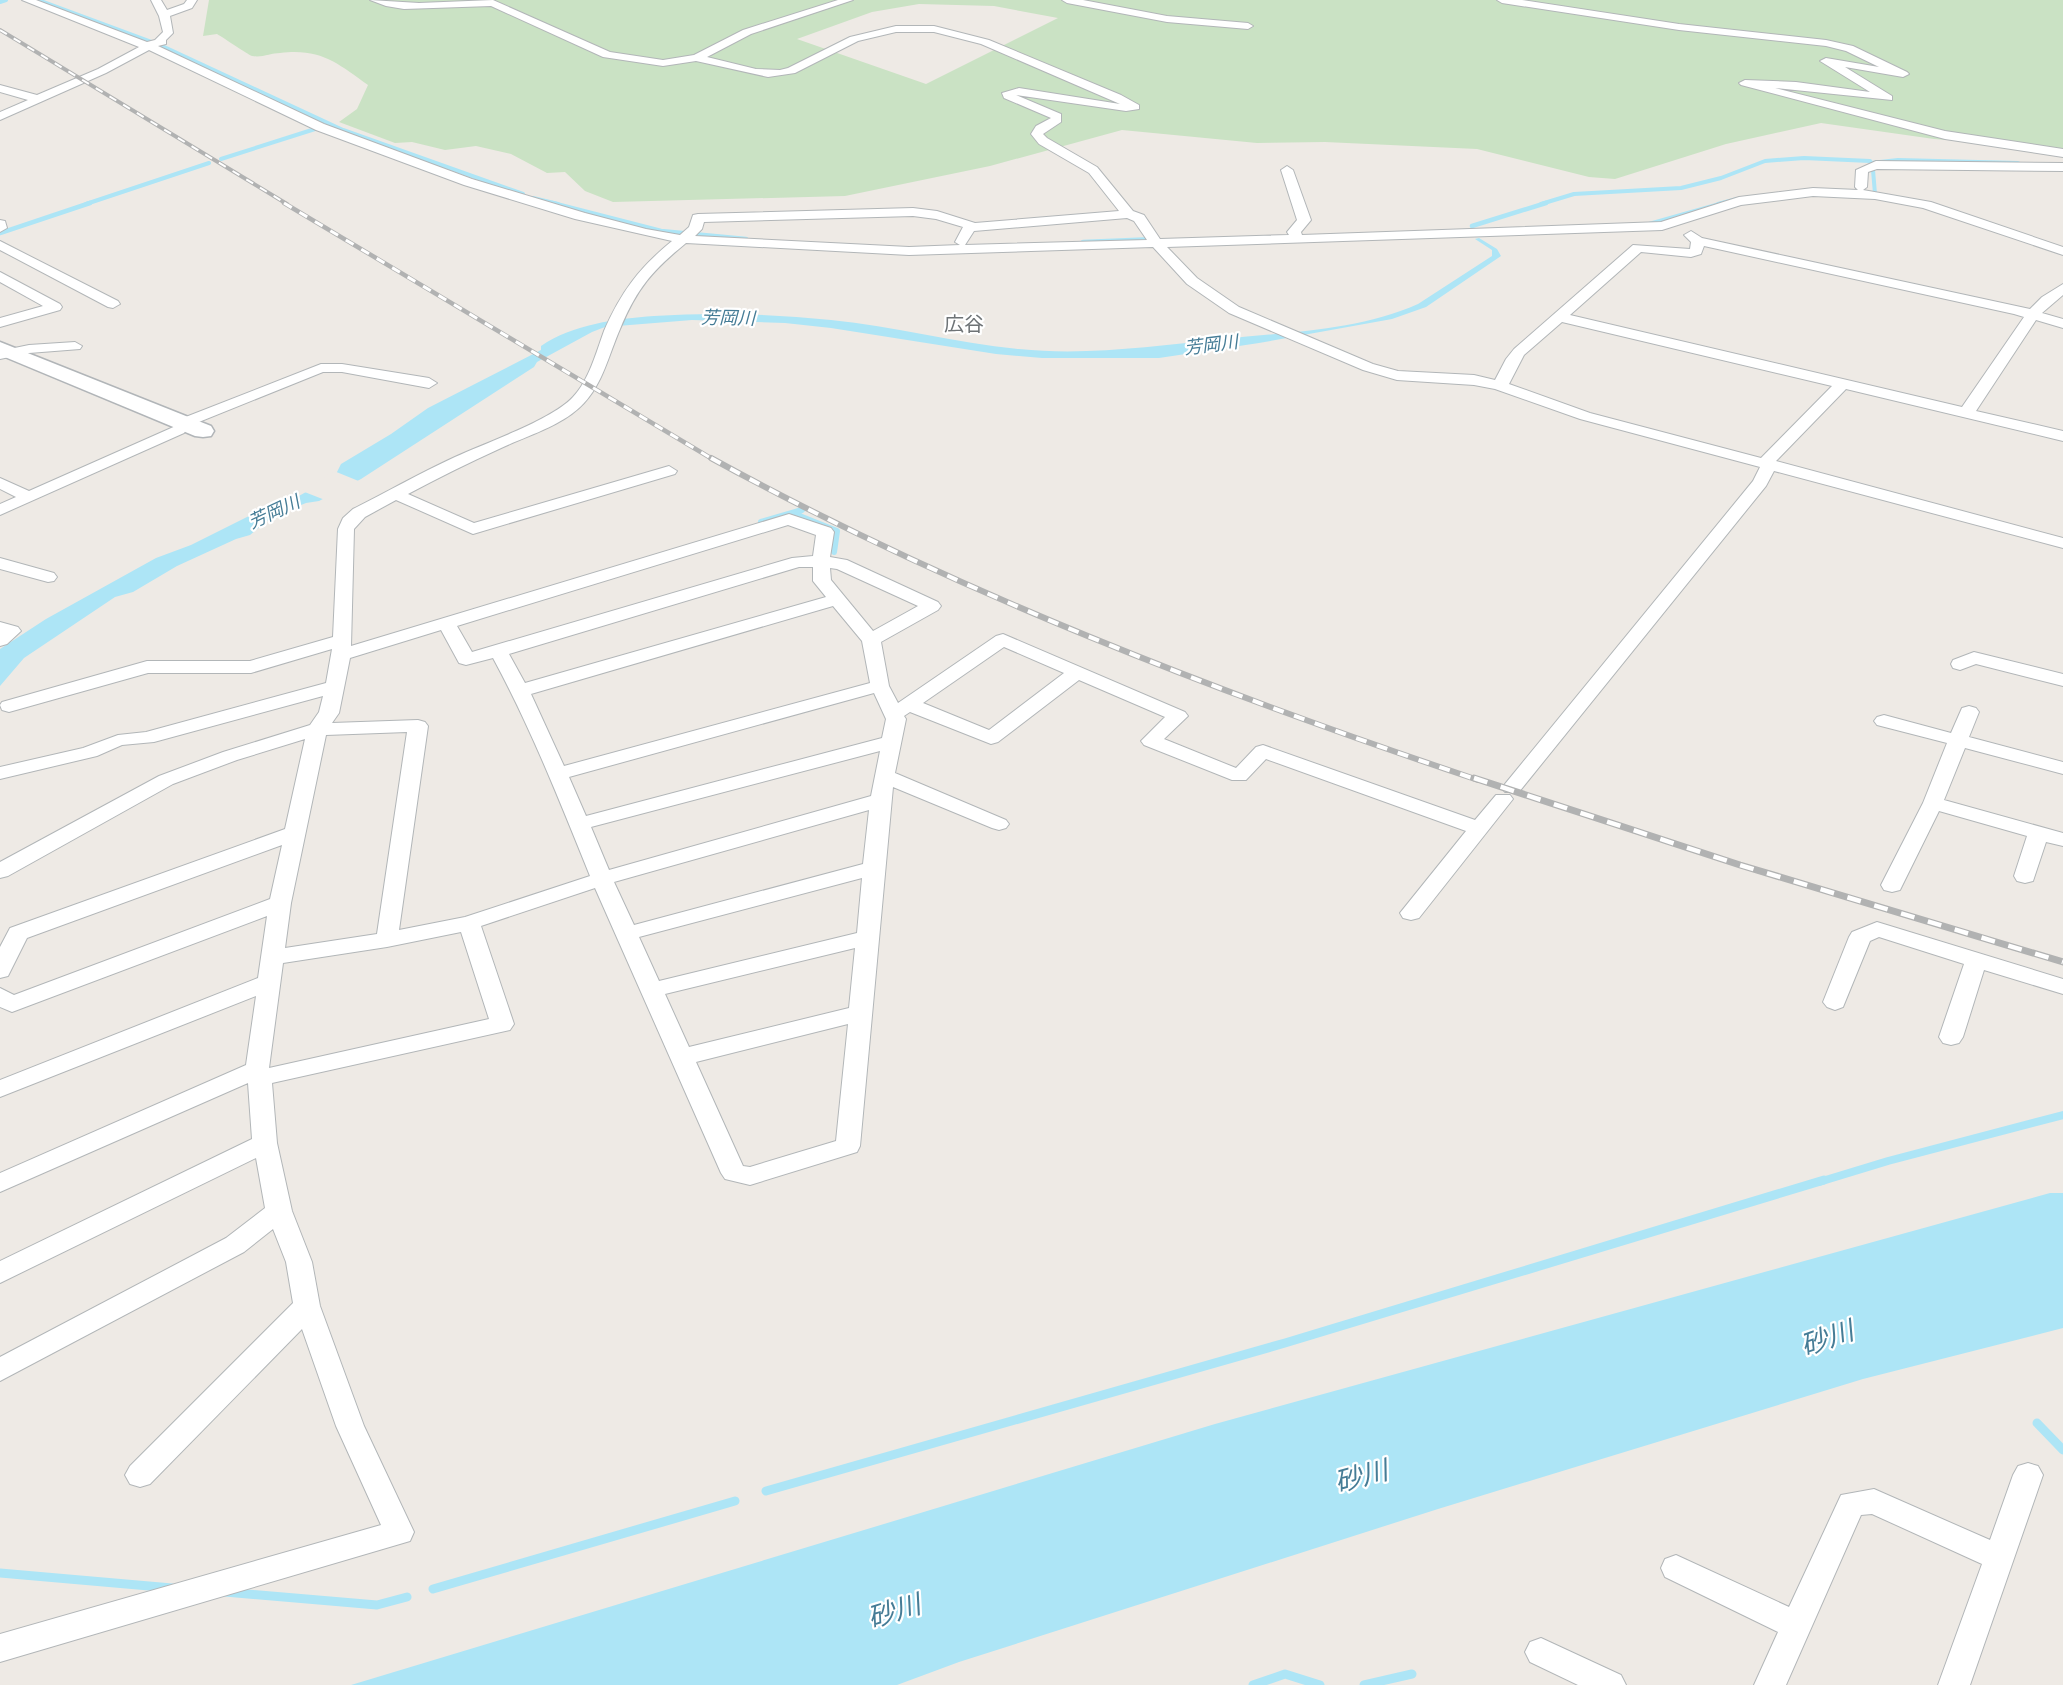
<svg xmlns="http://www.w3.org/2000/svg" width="2063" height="1685" font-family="Figtree,'Noto Sans JP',sans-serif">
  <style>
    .green { fill: #cae2c4; fill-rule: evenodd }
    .water { fill: #ade5f6 }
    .pier { fill: #eeeae5 }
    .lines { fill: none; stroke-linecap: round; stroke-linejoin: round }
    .stream-far4 { stroke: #ade5f6; stroke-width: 4 }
    .stream-far3 { stroke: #ade5f6; stroke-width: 4.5 }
    .stream-far2 { stroke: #ade5f6; stroke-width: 6 }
    .stream-far1 { stroke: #ade5f6; stroke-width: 8 }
    .stream { stroke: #ade5f6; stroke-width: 9 }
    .street-casing { stroke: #b2b6b8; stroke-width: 2 }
    .secondary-casing { stroke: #b1b5b8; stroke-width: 3 }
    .street { fill: #fff; fill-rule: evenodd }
    .secondary { fill: #fff; fill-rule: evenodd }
    .rail-far3-casing { stroke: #b1b2b2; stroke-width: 4 }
    .rail-far2-casing { stroke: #b1b2b2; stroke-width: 4.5 }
    .rail-far1-casing { stroke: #b1b2b2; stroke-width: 6 }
    .rail-casing { stroke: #b1b2b2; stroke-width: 7 }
    .rail-far3 { stroke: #fff; stroke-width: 2; stroke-dasharray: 8; stroke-linecap: butt }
    .rail-far2 { stroke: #fff; stroke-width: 3; stroke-dasharray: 9; stroke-linecap: butt }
    .rail-far1 { stroke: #fff; stroke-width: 4; stroke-dasharray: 11; stroke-linecap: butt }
    .rail { stroke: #fff; stroke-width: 4.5; stroke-dasharray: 14; stroke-linecap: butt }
    .labels { text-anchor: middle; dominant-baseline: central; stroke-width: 4.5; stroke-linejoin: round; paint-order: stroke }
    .far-water-label { font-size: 18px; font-style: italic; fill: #457c96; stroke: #fff }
    .far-quarter-label { font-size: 20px; fill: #6e7376; stroke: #fff }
    .near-water-label { font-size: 27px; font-style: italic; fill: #457c96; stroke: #fff }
  </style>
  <rect width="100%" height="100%" fill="#eeeae5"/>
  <path class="green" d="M209,0H2063V149L1934,139L1821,123L1726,144L1615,179L1589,177L1477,149L1325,142L1257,143L1122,130L990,166L845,196L613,202L585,191L565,172L547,173L511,154L476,146L445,150L412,142L395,143L339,122L357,109L368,85C337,63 321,48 280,53C271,53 262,58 252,56C247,54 224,38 217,34L203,36ZM919,4L994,6L1058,18L926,84L797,39L872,12Z"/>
  <path class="water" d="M1479,238L1497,249L1501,256L1426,307L1392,319L1259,343L1159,358H1042L996,354L831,328L785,323L692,320L605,327L592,332L537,362L534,367L361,479L319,501L306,503L289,510L267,521L250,535L236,539L177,566L133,592L115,597L24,658L0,686V649L46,619L156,558L191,545L265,508L297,497L335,476L341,464L391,434L428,408L541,350V346C573,324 616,319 654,316C713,312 772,314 831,320C894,326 956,343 1019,349C1086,356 1155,346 1222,339C1288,332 1357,331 1418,304L1492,256V250L1475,239Z
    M2050,1193H2063V1328L1863,1379L1438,1509L959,1662L897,1685H351L1215,1424Z"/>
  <path class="pier" d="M334,471L361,482L325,500L302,491Z"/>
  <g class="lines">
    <path class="stream-far4" d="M38,0L162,46L343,130L523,194
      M0,2L6,0
      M221,159L315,129
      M1871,163L1898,160L2018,163
      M1873,170L1875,194
      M533,198L558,204
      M86,204L209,163
      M1541,204L1574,194L1681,188L1721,178L1765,161L1804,158L1870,161
      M1718,204L1737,199"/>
    <path class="stream-far3" d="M552,203L661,231L746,239
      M1650,224L1724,203
      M1472,226L1546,203
      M0,233L90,203
      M1083,242L1156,239"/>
    <path class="stream-far2" d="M792,513L837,531L834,552
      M761,522L802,510"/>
    <path class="stream-far1" d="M1819,1182L1888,1161L2063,1115"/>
    <path class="stream" d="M2037,1423L2063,1450
      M766,1491L1285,1343L1824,1180
      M0,1573L172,1588
      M433,1589L735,1501
      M225,1592L377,1605L407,1597
      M1253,1685L1285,1674L1320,1685
      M1364,1685L1412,1674"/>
    <defs>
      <path id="street" d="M22,0H36L147,42L155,40L163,32L159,16L151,0H161L167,10L184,4L187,0H197L192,8L170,16L173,33L166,40V44L158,46L324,124L472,179L585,213L646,229L680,235L689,227L693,215L698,214L913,208L937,211L975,223L1119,211L1089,173L1039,144L1031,134L1036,126L1051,118L1004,98L1002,93L1019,88L1120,104L981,44L934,32H896L858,41L795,73L768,77L696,61L663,66L603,57L491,6L404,9L386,6L370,0L419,3L493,0L610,52L663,60L694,55L743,30L838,0H853L751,34L707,57L756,69L780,70L788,68L850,37L896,26H934L989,40L1121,95L1139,105V109L1126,111L1016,95L1061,114V122L1043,134L1047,138L1097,167L1133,211L1144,215L1160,239L1289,235L1287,232L1297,220L1281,170L1287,166L1293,170L1311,220L1301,232L1302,235L1661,222L1739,197L1813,188L1858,190L1855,187L1856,170L1876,161L2063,163V171L1877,169L1868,172L1867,187L1863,190L1931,202L2063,247V255L1923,208L1875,199L1813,196L1741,205L1662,230L1167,247L1197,278L1239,307L1373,364L1398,371L1474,375L1495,380L1506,359L1514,349L1633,245L1690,249L1691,242L1684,235L1691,231L1702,238L2030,309L2042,297L2063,284V295L2042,313L2063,319V328L2036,320L1976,411L2063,431V441L1846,389L1776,461L2063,538V548L1774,471L1766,486L1519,792H1505L1502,788L1505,784L1753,481L1760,467L1580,419L1495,389L1474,385L1397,380L1363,370L1229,313L1187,284L1153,247L909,255L686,243C652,271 637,288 620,329C609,354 603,383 584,403C563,426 526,436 499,449C468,463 438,478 408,494L474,523L669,466L677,471L675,474L473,534L396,500L365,517L354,529L351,646L789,514L831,528L834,532L830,557L847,560L938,602L941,606L938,610L881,642L889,686L898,703L996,636L1003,634L1185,712L1188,716L1164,739L1236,768L1256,747L1263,745L1475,820L1496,795H1510L1513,799L1419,918L1411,920L1403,918L1400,913L1466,831L1266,759L1246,780H1232L1144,745L1141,741L1165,717L1079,680L998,742L991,744L910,712L904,716L906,719L895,773L1006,820L1009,824L1006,828L999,830L992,828L893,787L860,1146L857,1152L750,1185L725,1179L721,1173L595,888L481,926L514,1024L510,1030L272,1083L277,1143L292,1211L312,1262L320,1306L364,1426L414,1532L410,1541L0,1662V1634L381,1525L336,1426L302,1329L150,1484L140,1487L130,1484L125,1475L130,1466L293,1303L286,1262L273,1229L244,1252L0,1381V1357L226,1238L265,1208L256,1158L0,1283V1261L252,1139L248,1083L0,1192V1173L246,1065L256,996L0,1097V1080L258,978L267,916L12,1012L0,1007V988L14,995L270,899L282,845L27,938L8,976L0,978V947L10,928L285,829L305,739L237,760L173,784L8,876L0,878V862L159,776L223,752L310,725L319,712L323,696L154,742L122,745L97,756L0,779V767L83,748L118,735L146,732L326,683L332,649L251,673H148L9,712L2,710L0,705L2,702L147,661H250L333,637L338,529L343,518L353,509C387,492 420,473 455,457C485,443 552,420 573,397C589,380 596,353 604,331C621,292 639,268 672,241L575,219L464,185L316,130L149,50L106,73L0,120V112L28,100L0,92V85L37,95L98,69L139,47ZM913,216L936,219L963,227L955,242L960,245L909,247L695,236L702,229L704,222ZM1127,218L1134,221L1147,240L965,245L974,231ZM1704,246L2014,314L2024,317L1962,407L1570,315L1641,252L1691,257L1701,254ZM1562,322L1832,386L1761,458L1590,413L1509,384L1524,355ZM788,525L816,535L813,556L792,558L472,652L457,626ZM799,567H813V581L826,597L525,683L509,654ZM830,568L837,569L918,606L873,631L831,580ZM833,606L862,641L870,683L564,766L531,694ZM441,630L459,663L466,665L493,658C531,728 560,802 590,876L465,917L399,930L428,726L425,722L418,720L332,723L339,713L350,658ZM1004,647L1064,673L989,730L923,703ZM874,693L886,719L882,738L586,816L569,777ZM407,732L377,934L285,948L291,903L326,735ZM880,751L871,796L609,870L591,827ZM869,810L863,864L634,925L614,882ZM862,878L857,933L659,981L639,937ZM461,932L489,1019L269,1068L283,963L387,947ZM855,948L849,1008L689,1047L665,994ZM848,1024L836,1141L750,1167L743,1166L696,1062Z
        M1062,0H1083L1167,16L1248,23L1253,26L1248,29L1167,22L1067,3Z
        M1497,0H1522L1679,24L1826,40L1853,46L1907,72L1909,74L1903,77L1845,67L1892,96V100L1775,88L1945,131L2063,149V157L1945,139L1741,85L1739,83L1745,80L1796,82L1870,92L1820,61L1826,58L1879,67L1846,51L1826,46L1679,30L1502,3Z
        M0,220L5,221L7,228L0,232Z
        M0,241L118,301L120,304L113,308L108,307L0,250Z
        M0,272L60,304L62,307L60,310L0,327V318L43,306L0,282Z
        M75,342L82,346L80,349L29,353L0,359V351L29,345Z
        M321,364H342L429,378L437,383L429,388L342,372H323L184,428L186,430L184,433L0,515V504L16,497L0,489V478L29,491L178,425L176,423L178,420Z
        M0,558L54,573L57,577L54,581L48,582L0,569Z
        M0,622L18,627L21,631L7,644L0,646Z
        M1974,652L2063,674V686L1976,664L1960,670L1953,668L1951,664L1953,660Z
        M1969,706L1976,708L1979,712L1969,737L2063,762V774L1965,748L1944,800L2063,833V846L2046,842L2033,881L2025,883L2017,881L2014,876L2027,836L1939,811L1900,890L1892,892L1884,890L1881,885L1923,803L1947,743L1877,725L1874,721L1877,717L1884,715L1951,733L1962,708Z
        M1877,922L2063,979V994L1984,970L1963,1037L1959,1043L1951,1045L1943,1043L1939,1037L1964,964L1879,937L1870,941L1843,1007L1835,1010L1827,1007L1823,1002L1849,937L1852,932Z
        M2028,1463L2038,1466L2043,1475L1970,1685H1938L1982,1564L1872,1514L1861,1515L1786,1685H1754L1778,1632L1665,1577L1661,1568L1665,1559L1676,1555L1789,1607L1841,1495L1874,1489L1990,1540L2013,1475L2018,1466Z
        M1541,1638L1621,1675L1626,1685H1578L1530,1662L1525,1652L1530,1642Z"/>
      <path id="secondary" d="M0,342L211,426L214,431L211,436L203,437L195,436L0,355Z"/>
    </defs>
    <use href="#street" class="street-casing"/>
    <use href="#secondary" class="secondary-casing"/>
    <use href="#street" class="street"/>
    <use href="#secondary" class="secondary"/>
    <defs>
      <path id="rail-far3" d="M0,30L287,204"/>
      <path id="rail-far2" d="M284,203L714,460"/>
      <path id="rail-far1" d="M711,458C951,590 1219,693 1478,780"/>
      <path id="rail" d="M1474,778L1740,865L2063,962"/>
    </defs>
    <use href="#rail-far3" class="rail-far3-casing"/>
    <use href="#rail-far2" class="rail-far2-casing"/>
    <use href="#rail-far1" class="rail-far1-casing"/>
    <use href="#rail" class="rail-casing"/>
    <use href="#rail-far3" class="rail-far3"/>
    <use href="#rail-far2" class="rail-far2"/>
    <use href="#rail-far1" class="rail-far1"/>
    <use href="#rail" class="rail"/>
  </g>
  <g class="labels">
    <g class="far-water-label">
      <text transform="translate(728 318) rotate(1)">芳岡川</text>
      <text transform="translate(1211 345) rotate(-7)">芳岡川</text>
      <text transform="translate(274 512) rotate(-25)">芳岡川</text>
    </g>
    <g class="far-quarter-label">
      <text x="964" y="324">広谷</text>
    </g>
    <g class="near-water-label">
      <text transform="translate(1827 1338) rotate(-19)">砂川</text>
      <text transform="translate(1361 1476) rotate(-15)">砂川</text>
      <text transform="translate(894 1611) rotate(-17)">砂川</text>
    </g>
  </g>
</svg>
